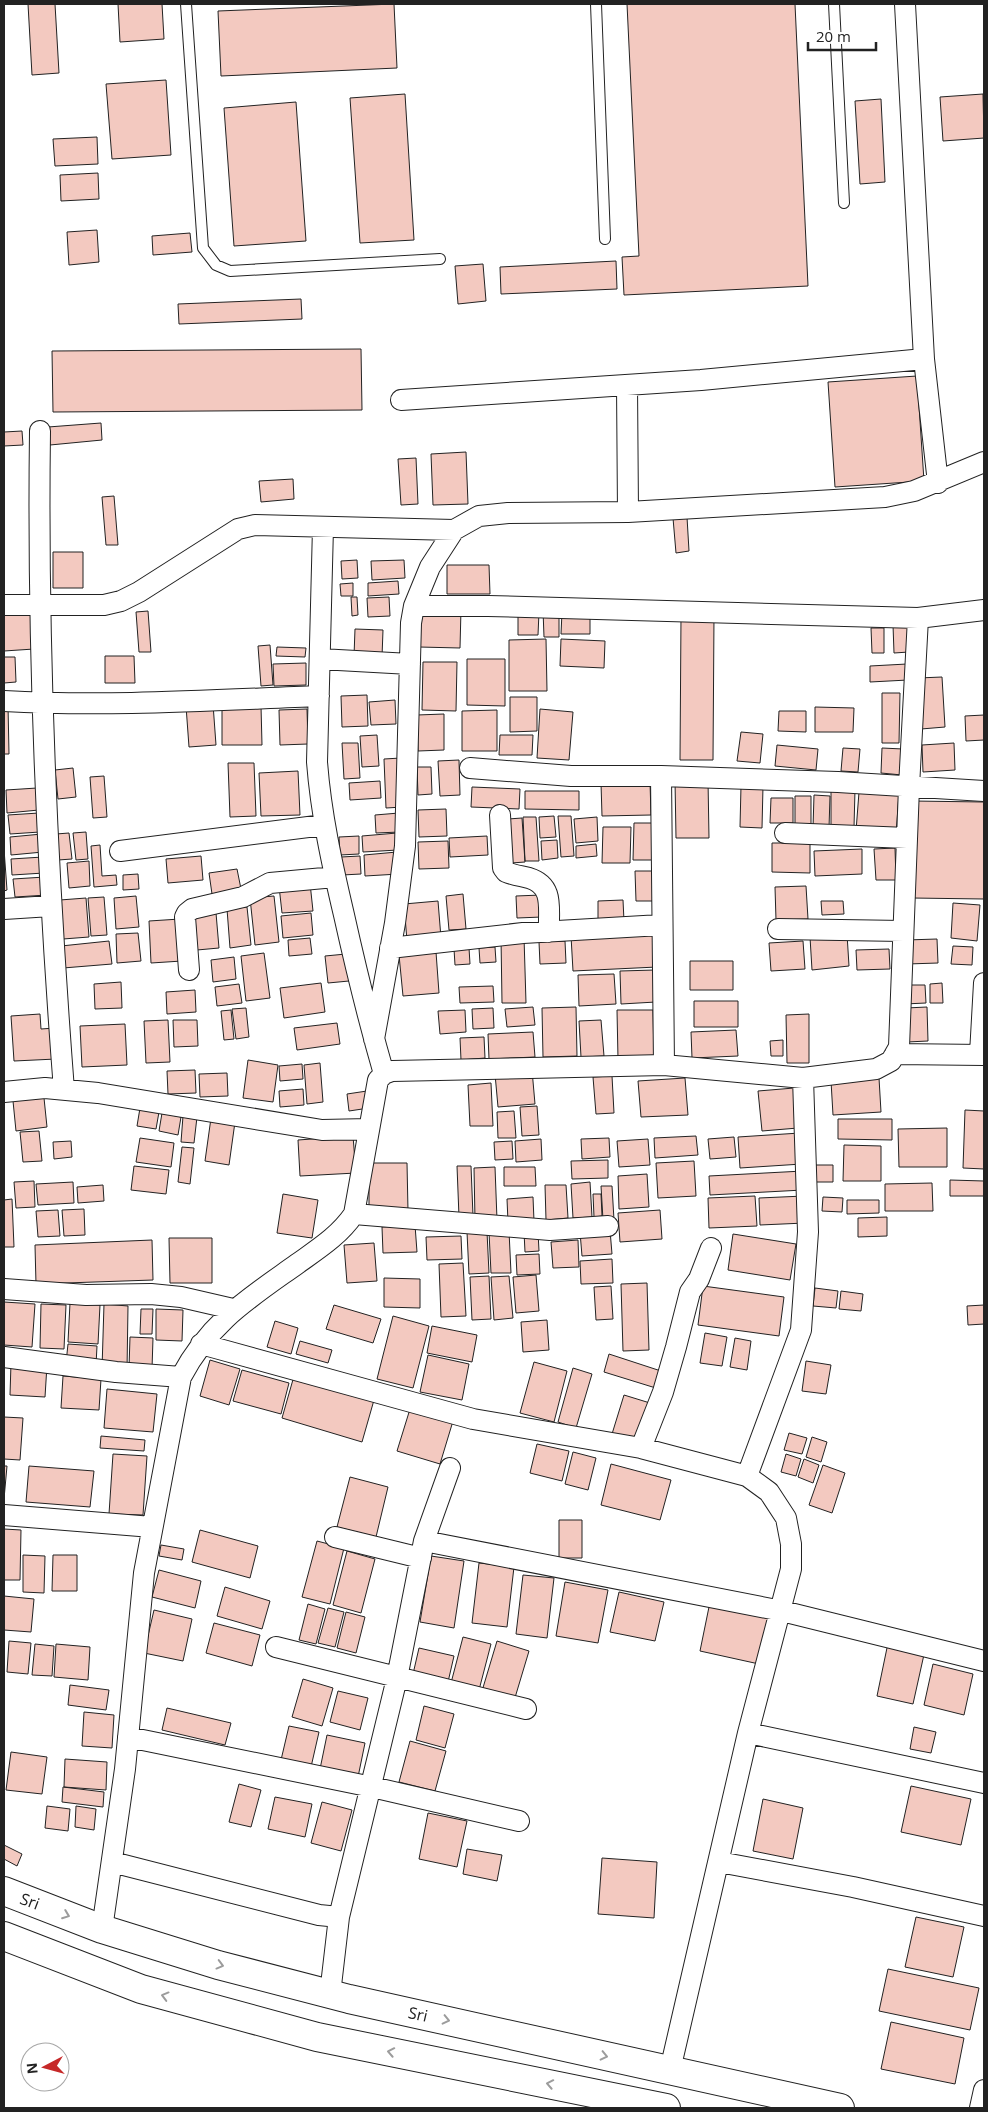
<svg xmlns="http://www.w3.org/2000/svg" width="988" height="2112" font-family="'Open Sans',sans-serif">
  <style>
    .building { fill: #f3c9c0; stroke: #222 }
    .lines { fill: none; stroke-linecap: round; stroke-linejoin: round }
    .lane-casing { stroke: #222; stroke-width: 12 }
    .street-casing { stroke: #222; stroke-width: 22 }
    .highway-casing { stroke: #222; stroke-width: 30 }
    .lane { stroke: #fff; stroke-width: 10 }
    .street { stroke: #fff; stroke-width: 20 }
    .highway { stroke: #fff; stroke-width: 28 }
    .oneway { stroke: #9c9c9c }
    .labels { text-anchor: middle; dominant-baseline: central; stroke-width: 4; stroke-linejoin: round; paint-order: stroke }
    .street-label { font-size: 16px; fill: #222; stroke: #fff }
  </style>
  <rect width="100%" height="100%" fill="#fff"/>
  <path class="building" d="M28,4H55L59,73L32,75Z
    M118,4H162L164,39L120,42Z
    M394,4L397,68L221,76L218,11Z
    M627,4H795L808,286L624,295L622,257L639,256Z
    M166,80L171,155L112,159L106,84Z
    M405,94L414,240L360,243L350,98Z
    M983,94L984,138L943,141L940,97Z
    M881,99L885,182L860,184L855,101Z
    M296,102L306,241L234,246L224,108Z
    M97,137L98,164L55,166L53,139Z
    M98,173L99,199L61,201L60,175Z
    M97,230L99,262L69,265L67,232Z
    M190,233L192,252L153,255L152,236Z
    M616,261L617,289L501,294L500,267Z
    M483,264L486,301L458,304L455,266Z
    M301,299L302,319L179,324L178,304Z
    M361,349L362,410L53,412L52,351Z
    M917,376L924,481L835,487L828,382Z
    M101,423L102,440L50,445L48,427Z
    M22,431L23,445L4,446V432Z
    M466,452L468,504L433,505L431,454Z
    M416,458L418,504L401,505L398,459Z
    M293,479L294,499L261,502L259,481Z
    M114,496L118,545H106L102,497Z
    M687,517L689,551L676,553L673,518Z
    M53,552H83V588H53Z
    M357,560L358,578L342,579L341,561Z
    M404,560L405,578L372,580L371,561Z
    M447,565H489L490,594H447Z
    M398,581L399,594L368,596V583Z
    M353,583V596H341L340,584Z
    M351,597H357L358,615L352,616Z
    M389,597L390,616L368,617L367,598Z
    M31,606L34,649L4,651V607Z
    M419,608L461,609L460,648L419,647Z
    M543,610H559V637H544Z
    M148,611L151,652H139L136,612Z
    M518,611L539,612L538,635H518Z
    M562,612H590V634H561Z
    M681,616H714L713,760H680Z
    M893,625H908L909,652L894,653Z
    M871,628H884V653H872Z
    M355,629L383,630L382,657L354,656Z
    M546,639L547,691H509V640Z
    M561,639L605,641L604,668L560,666Z
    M270,645L273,685L261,686L258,646Z
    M277,647L306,648L305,657L276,656Z
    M105,656H134L135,683H105Z
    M4,657H15L16,682L4,683Z
    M467,659H505V706L467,705Z
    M423,662H457L456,711L422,710Z
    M306,663V685L274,686L273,664Z
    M907,664L908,680L870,682V666Z
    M942,677L945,727L921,729L918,678Z
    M882,693H900L899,743H882Z
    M367,695L368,726L342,727L341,696Z
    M510,697H537V731L510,732Z
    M395,700L396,724L371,725L369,702Z
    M213,704L216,745L189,747L186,706Z
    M4,705H8L9,754H4Z
    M261,706L262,745H222V707Z
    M815,707L854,708L853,732H815Z
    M307,709L308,744L280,745L279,710Z
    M540,709L573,712L569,760L537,758Z
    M497,710V751H462V711Z
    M779,711H806V732L778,731Z
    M444,714V750L418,751L417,715Z
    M984,715V740L966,741L965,716Z
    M741,732L763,734L760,763L737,761Z
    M377,735L379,766L362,767L360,736Z
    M500,735H533L532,755H499Z
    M342,743H358L360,778L344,779Z
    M954,743L955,770L923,772L922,745Z
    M777,745L818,749L816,770L775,766Z
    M843,748L860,749L858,772L841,771Z
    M882,748L903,749L902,775L881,773Z
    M401,758L403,807L386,808L384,759Z
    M459,760L460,795L440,796L438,761Z
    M228,763H254L256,816L230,817Z
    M417,767H431L432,794L418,795Z
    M73,768L76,797L58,799L55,770Z
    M298,771L300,815L261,816L259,773Z
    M104,776L107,817L93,818L90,777Z
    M675,780H708L709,838H676Z
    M380,781L381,798L350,800L349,783Z
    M650,782L651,815L602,816L601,783Z
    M741,786H763L762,828L740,827Z
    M472,787L520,789L519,809L471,807Z
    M37,788L39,810L7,813L6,790Z
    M831,790H855L854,827H831Z
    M525,791H579V810L525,809Z
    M859,792L899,794L896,834L856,831Z
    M814,795L830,796L829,828H813Z
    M795,796H811V827H795Z
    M771,798H793V823H770Z
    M913,801L984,802V899L912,898Z
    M446,809L447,836L419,837L418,810Z
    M39,813L40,832L10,834L8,815Z
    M399,813L400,832L376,833L375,815Z
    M554,816L556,837L540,838L539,817Z
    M558,816H571L574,856L561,857Z
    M523,817H536L539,861H525Z
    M597,817L598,841L576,843L574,819Z
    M522,818L525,862L511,863L508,819Z
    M634,823H653V860H633Z
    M603,827H631L630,863H602Z
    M86,832L88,859L76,860L73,833Z
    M69,833L72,859L58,860L56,834Z
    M397,833L398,850L363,852L362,836Z
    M42,834L43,852L11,855L10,837Z
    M359,836V854L340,855L339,837Z
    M487,836L488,855L450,857L449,838Z
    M557,840L558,858L542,860L541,841Z
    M448,841L449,868L419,869L418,842Z
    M772,843H810V873L772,872Z
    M596,844L597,856L576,858V846Z
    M100,845L102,876L116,875L117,885L94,887L91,846Z
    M895,848L896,880H876L874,849Z
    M4,849L7,890L4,891Z
    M862,849V874L815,876L814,851Z
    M397,852L399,874L365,876L364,855Z
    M201,856L203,880L168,883L166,859Z
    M360,856L361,874L342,875L341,857Z
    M43,857L44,873L12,875L11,859Z
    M89,861L90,886L69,888L67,863Z
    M237,869L241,889L212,894L209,873Z
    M635,871H654L655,901H636Z
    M138,874L139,889L123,890V875Z
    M45,877L47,895L15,897L13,879Z
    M310,883L313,911L282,913L279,886Z
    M806,886L808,919L776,920L775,887Z
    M463,894L466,929L449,930L446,896Z
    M541,895L542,917L517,918L516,896Z
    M136,896L139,927L116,929L114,898Z
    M274,896L279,942L255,945L250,898Z
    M104,897L107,935L91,936L88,898Z
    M86,898L89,937L63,939L60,900Z
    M623,900L624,921L598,922V901Z
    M438,901L441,938L407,941L404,904Z
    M821,901H843L844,914L822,915Z
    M953,903L980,905L977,941L951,938Z
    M247,907L251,945L230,948L227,909Z
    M216,913L219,948L197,950L195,915Z
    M311,913L313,935L283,938L281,916Z
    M180,919L182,961L151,963L149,921Z
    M655,932L657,967L573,971L571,936Z
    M138,933L141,961L117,963L116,934Z
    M847,934L849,966L812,970L810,937Z
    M524,937L526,1003H502L501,938Z
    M310,938L312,954L289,956L288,940Z
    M937,939L938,963L907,964L906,940Z
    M109,941L112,964L63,968L61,946Z
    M565,941L566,963L540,964L539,942Z
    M803,941L805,969L771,971L769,943Z
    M953,946L973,947L972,965L951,964Z
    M495,947L496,962L480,963L479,948Z
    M469,948L470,964L455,965L454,949Z
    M889,949L890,969L857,970L856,950Z
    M436,952L439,993L403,996L399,955Z
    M264,953L270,998L246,1001L241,956Z
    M346,954L349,981L328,983L325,956Z
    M234,957L236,979L213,982L211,960Z
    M690,961H733V990H690Z
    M655,970L656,1002L621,1004L620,971Z
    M614,974L616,1004L579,1006L578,975Z
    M121,982L122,1008L95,1009L94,984Z
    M321,983L325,1012L284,1018L280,988Z
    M942,983L943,1003H930V984Z
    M239,984L242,1003L217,1006L215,987Z
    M903,985H925L926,1003L904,1004Z
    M493,986L494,1002L460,1003L459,987Z
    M195,990L196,1012L167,1014L166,992Z
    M694,1001H738V1027H694Z
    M533,1007L535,1025L507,1027L505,1009Z
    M576,1007L577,1056L543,1057L542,1008Z
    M927,1007L928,1041L907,1042L906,1008Z
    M246,1008L249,1037L236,1039L232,1009Z
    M493,1008L494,1028L473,1029L472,1009Z
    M231,1010L234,1039L224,1040L221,1011Z
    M465,1010L466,1032L440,1034L438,1011Z
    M617,1010H653L654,1059H618Z
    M40,1014L41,1029L55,1028L56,1059L14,1061L11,1016Z
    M809,1014V1063H787L786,1015Z
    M168,1020L170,1062L146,1063L144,1021Z
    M173,1020H197L198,1046L174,1047Z
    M601,1020L604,1056L581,1057L579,1021Z
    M337,1023L340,1044L297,1050L294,1028Z
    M125,1024L127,1065L82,1067L80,1026Z
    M736,1030L738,1056L692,1058L691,1032Z
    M533,1032L535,1057L489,1059L488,1034Z
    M484,1037L485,1058L461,1060L460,1038Z
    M783,1040V1056H771L770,1041Z
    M248,1060L278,1065L273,1102L243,1098Z
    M320,1063L323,1102L307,1104L304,1065Z
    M302,1064L303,1079L280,1081L279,1066Z
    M195,1070L196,1093L168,1094L167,1071Z
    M532,1070L535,1104L498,1107L495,1074Z
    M227,1073L228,1096L200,1097L199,1074Z
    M612,1076L614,1113L596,1114L593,1077Z
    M685,1078L688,1115L641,1117L638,1081Z
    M879,1078L881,1112L833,1115L831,1081Z
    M491,1083L493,1126H470L468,1085Z
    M794,1088L798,1128L762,1131L758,1091Z
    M303,1089L304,1105L280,1107L279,1091Z
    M367,1091L369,1108L349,1111L347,1094Z
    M44,1098L47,1127L16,1131L13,1101Z
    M537,1106L539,1135L522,1136L520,1107Z
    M140,1108L159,1112L156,1129L137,1126Z
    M965,1110L984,1111V1169L963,1168Z
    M514,1111L516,1138H498L497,1112Z
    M162,1113L181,1117L178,1135L159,1131Z
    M183,1116L197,1117L194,1143L181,1142Z
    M211,1118L235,1122L229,1165L205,1161Z
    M838,1119H892V1140L838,1139Z
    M947,1128V1167H899L898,1129Z
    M39,1131L42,1161L23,1162L20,1132Z
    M800,1133L802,1164L740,1168L738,1137Z
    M353,1136L356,1173L300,1176L298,1140Z
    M696,1136L698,1155L655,1158L654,1138Z
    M734,1137L736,1157L710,1159L708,1139Z
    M140,1138L174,1143L171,1167L136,1162Z
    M609,1138L610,1157L582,1159L581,1139Z
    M541,1139L542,1160L516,1162L515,1141Z
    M648,1139L650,1165L619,1167L617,1141Z
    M71,1141L72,1157L54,1159L53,1142Z
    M512,1141L513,1159L495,1160L494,1142Z
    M844,1145L881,1146V1181H843Z
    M182,1147L194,1148L190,1184L178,1182Z
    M608,1160V1178L572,1179L571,1161Z
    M694,1161L696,1196L658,1198L656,1163Z
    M369,1163H407L408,1211H369Z
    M815,1165H833V1182H815Z
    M134,1166L169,1170L166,1194L131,1190Z
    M457,1166H471L473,1216L459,1217Z
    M495,1167L497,1220H475L474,1168Z
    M504,1167H535L536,1186H504Z
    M803,1171V1190L710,1195L709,1176Z
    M647,1174L649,1207L619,1209L618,1176Z
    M950,1180L984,1181V1196H950Z
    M34,1181L35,1207L16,1208L14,1182Z
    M73,1182L74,1203L38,1205L36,1184Z
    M590,1182L592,1217L573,1218L571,1184Z
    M932,1183L933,1211H885V1184Z
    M103,1185L104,1201L78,1203L77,1187Z
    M545,1185H566L568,1218L546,1220Z
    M601,1186H612L614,1220H603Z
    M283,1194L318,1200L312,1238L277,1233Z
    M593,1194H601L602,1216L594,1217Z
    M755,1196L757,1226L709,1228L708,1198Z
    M804,1196L805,1223L760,1225L759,1198Z
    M533,1197L534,1221L508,1222L507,1199Z
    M823,1197L843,1198L842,1212L822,1211Z
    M12,1199L14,1247H4V1200Z
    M847,1200H879V1213L847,1214Z
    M84,1209L85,1235L64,1236L62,1210Z
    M58,1210L60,1236L38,1237L36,1211Z
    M660,1210L662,1239L620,1242L618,1213Z
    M887,1217V1236L858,1237V1218Z
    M415,1225L417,1252L383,1253L382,1227Z
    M610,1230L612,1254L582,1256L580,1232Z
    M509,1231L511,1273H491L489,1232Z
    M467,1232H487L489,1273L469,1274Z
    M524,1232H538L539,1251L525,1252Z
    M733,1234L796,1244L790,1280L728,1270Z
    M461,1236L462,1259L427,1260L426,1237Z
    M169,1238H212V1283H170Z
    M152,1240L153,1280L36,1284L35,1245Z
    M578,1240L579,1267L553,1268L551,1242Z
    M374,1243L377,1281L347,1283L344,1245Z
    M539,1254L540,1274L517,1275L516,1255Z
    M612,1259L613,1283L581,1284L580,1261Z
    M463,1263L466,1316L441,1317L439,1264Z
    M536,1275L539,1311L516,1313L513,1277Z
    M489,1276L491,1319L472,1320L470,1277Z
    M509,1276L513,1318L494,1320L491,1277Z
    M384,1278L420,1279V1308L384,1307Z
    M647,1283L649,1350L623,1351L621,1284Z
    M611,1286L613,1319L596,1320L594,1287Z
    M703,1286L784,1297L779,1336L698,1325Z
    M815,1288L838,1291L836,1308L813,1306Z
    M841,1291L863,1294L861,1311L839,1309Z
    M4,1302L35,1304L32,1347L4,1345Z
    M70,1303L100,1305L98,1344L68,1342Z
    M41,1304L66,1305L64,1349L40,1348Z
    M104,1304L128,1306L127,1370L102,1369Z
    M334,1305L381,1319L373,1343L326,1329Z
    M984,1305V1324L968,1325L967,1306Z
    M141,1309H153L152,1334H140Z
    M156,1309L183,1310L182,1341L156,1340Z
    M393,1316L429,1326L413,1388L377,1379Z
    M547,1320L549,1350L523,1352L521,1322Z
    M275,1321L298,1328L291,1354L267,1347Z
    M432,1326L477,1335L472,1362L427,1353Z
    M705,1333L727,1337L722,1366L700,1363Z
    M130,1337L153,1338L152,1369L129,1368Z
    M735,1338L751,1341L747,1370L730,1367Z
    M300,1341L332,1350L328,1363L296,1354Z
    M68,1344L97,1346L96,1365L66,1363Z
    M609,1354L664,1372L659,1389L604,1372Z
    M428,1355L469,1364L462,1400L420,1392Z
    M210,1360L240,1369L229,1405L200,1396Z
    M806,1361L831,1365L826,1394L802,1391Z
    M534,1362L567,1371L554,1422L520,1413Z
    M11,1363L47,1365L45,1397L10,1395Z
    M573,1368L592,1374L576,1428L558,1422Z
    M242,1370L289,1383L281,1414L233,1401Z
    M63,1376L101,1379L99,1410L61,1408Z
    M294,1376L374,1400L362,1442L282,1418Z
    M107,1389L157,1394L153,1432L104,1428Z
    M624,1395L650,1403L638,1442L612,1434Z
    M410,1409L453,1421L440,1464L397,1451Z
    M4,1417L23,1418L20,1460L4,1459Z
    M789,1433L807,1438L802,1454L784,1450Z
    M101,1436L145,1440L144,1451L100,1448Z
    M812,1437L827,1442L821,1462L806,1457Z
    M537,1444L569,1451L562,1481L530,1473Z
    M573,1452L596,1458L588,1490L565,1484Z
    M113,1454L147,1456L143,1515L109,1514Z
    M786,1454L801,1459L796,1476L781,1472Z
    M804,1459L819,1465L813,1483L798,1477Z
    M611,1464L671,1480L660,1520L601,1505Z
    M823,1465L845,1473L832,1513L809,1505Z
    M4,1466H7L4,1499Z
    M29,1466L94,1471L90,1507L26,1502Z
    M350,1477L388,1487L376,1537L337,1527Z
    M559,1520H582V1558H559Z
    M4,1529L21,1530L20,1580H4Z
    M200,1530L258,1546L250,1578L192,1562Z
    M317,1541L344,1548L330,1604L302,1597Z
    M161,1545L184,1549L182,1560L159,1556Z
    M347,1551L375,1559L361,1613L333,1605Z
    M23,1555L45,1556L44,1593L23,1592Z
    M53,1555H77V1591H52Z
    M431,1556L464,1561L454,1628L420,1622Z
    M479,1563L514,1567L507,1627L472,1623Z
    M159,1570L201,1581L195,1608L152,1597Z
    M523,1575L554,1578L547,1638L516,1634Z
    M565,1582L608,1590L598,1643L556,1636Z
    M225,1587L270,1601L262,1629L217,1616Z
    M619,1592L664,1602L655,1641L610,1632Z
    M4,1596L34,1599L31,1632L4,1630Z
    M710,1602L769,1615L759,1664L700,1651Z
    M308,1604L325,1609L316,1644L299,1640Z
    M328,1608L344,1612L335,1647L318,1643Z
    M154,1610L192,1619L183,1661L144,1653Z
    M346,1612L365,1617L356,1653L337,1648Z
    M214,1623L260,1635L252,1666L206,1653Z
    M463,1637L491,1644L479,1690L451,1683Z
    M9,1641L31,1643L28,1674L7,1672Z
    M497,1641L529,1651L514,1701L482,1691Z
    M888,1643L925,1650L913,1704L877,1696Z
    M35,1644L54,1646L52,1676L32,1675Z
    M56,1644L90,1647L88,1680L54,1677Z
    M419,1648L454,1656L448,1682L413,1674Z
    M933,1664L973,1674L964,1715L924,1705Z
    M303,1679L333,1688L322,1726L292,1717Z
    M70,1685L109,1690L106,1710L68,1705Z
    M338,1691L368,1698L360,1730L330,1722Z
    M424,1706L454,1714L445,1748L416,1740Z
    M167,1708L231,1723L225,1745L162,1730Z
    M84,1712L114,1715L112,1748L82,1746Z
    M289,1726L319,1732L311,1767L281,1760Z
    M914,1727L936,1732L931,1753L910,1749Z
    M327,1735L365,1743L358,1777L320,1769Z
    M410,1741L446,1751L435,1791L399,1782Z
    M11,1752L47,1757L42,1794L6,1790Z
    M65,1759L107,1762L106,1790L64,1787Z
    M239,1784L261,1790L251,1827L229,1822Z
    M911,1786L971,1799L961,1845L901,1832Z
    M63,1787L104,1792L103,1807L62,1802Z
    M275,1797L312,1804L305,1837L268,1829Z
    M763,1799L803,1808L793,1859L753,1851Z
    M322,1802L352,1810L341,1851L311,1843Z
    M47,1806L70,1809L68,1831L45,1828Z
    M76,1806L96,1809L94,1830L75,1827Z
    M428,1813L467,1821L457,1867L419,1859Z
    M4,1845L22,1854L17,1866L4,1859Z
    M467,1849L502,1855L497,1881L463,1874Z
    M602,1858L657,1862L654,1918L598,1914Z
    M916,1917L964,1927L953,1977L905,1967Z
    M888,1969L979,1988L970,2030L879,2011Z
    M891,2022L964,2038L955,2084L881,2069Z"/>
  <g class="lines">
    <defs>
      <path id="lane" d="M186,4L203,248L216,265L230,271L440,259
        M596,4L605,239
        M834,4L844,203"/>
      <path id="street" d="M905,4L924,359L938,483
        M627,385L628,512
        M401,400L701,380L924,359
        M40,431C37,651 47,870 64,1090
        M323,527L317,762C321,814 332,864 344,915C356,969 369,1022 384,1074
        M4,605H104L121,601L139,592L238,529L255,525L454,530
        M414,606H488L918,618
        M320,659L410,664
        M4,701C108,707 214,700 319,696
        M470,768L571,776H661L664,1065
        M661,776L838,782L984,791
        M500,815L503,868L506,872C513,875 521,876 529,878C555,886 548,909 549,932
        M785,833L907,838
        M120,851L324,825
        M4,909L51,906
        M778,929L903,931
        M390,948L523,933L661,925
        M189,970L185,917L187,913L192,909L243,897L270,883L335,877
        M374,1039L395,923L405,846L411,623L414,606L430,567L454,530L479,516L508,513L628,512L885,497L914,491L984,462
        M895,1054L984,1055
        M980,1054L984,983
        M4,1092L45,1088L98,1093L322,1130L369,1129
        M354,1214L550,1230L608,1226
        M4,1289L86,1295L151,1294L181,1297L233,1309
        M201,1344L473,1419L641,1448L747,1476L769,1492L786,1518L791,1544V1569L748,1733L670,2070
        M4,1357L116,1372L181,1377
        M641,1448L663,1392L676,1347L690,1292L699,1279L711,1248
        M747,1476L801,1330L808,1232L803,1078
        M4,1515L152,1527
        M335,1537L421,1558
        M424,1541L782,1611L984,1661
        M276,1647L526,1709
        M748,1733L984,1783
        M128,1737L372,1787L519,1821
        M112,1862L319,1915L339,1917
        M719,1862L853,1887L984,1916
        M102,1929L125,1769L144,1573L181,1377C210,1322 248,1299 297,1264C318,1249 339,1236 354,1214L378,1080L384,1074L392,1071L664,1065L803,1078L876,1069L891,1061L899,1047L909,787L918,618L984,610
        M330,1994L339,1917L397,1678L424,1541L450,1468
        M980,2108L984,2090"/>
      <path id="highway" d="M4,1891L102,1929L218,1965L349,1999L840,2108
        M4,1936L141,1989L317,2037L666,2108"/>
    </defs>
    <use href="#lane" class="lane-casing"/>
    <use href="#street" class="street-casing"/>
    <use href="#highway" class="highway-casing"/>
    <use href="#lane" class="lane"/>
    <use href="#street" class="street"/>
    <use href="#highway" class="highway"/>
  </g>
  <defs><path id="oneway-chevron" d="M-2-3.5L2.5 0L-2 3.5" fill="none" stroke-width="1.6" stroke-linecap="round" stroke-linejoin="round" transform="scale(1.25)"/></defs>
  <g class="oneway">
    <use href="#oneway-chevron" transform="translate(66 1915) rotate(21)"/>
    <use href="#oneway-chevron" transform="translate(220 1965) rotate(15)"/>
    <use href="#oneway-chevron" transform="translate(165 1996) rotate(-165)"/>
    <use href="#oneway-chevron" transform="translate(446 2020) rotate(13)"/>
    <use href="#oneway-chevron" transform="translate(391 2052) rotate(-169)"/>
    <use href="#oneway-chevron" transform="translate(604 2056) rotate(13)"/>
    <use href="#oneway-chevron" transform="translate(550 2084) rotate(-169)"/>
  </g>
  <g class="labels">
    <g class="street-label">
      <text transform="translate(30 1901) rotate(21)">Sri</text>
      <text transform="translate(418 2014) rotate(13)">Sri</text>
    </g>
  </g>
  <rect width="988" height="2112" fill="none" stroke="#222222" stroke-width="10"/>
  <g transform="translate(45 2067) rotate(264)"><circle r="24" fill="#ffffff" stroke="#a7a7a7"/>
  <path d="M0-4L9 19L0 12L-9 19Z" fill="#c62828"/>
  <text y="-8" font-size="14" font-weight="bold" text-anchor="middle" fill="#222222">N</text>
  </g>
  <path d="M808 42v8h68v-8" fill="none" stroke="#222222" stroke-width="2.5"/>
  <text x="816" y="42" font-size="15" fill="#222222" stroke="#ffffff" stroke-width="4" paint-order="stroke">20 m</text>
</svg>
